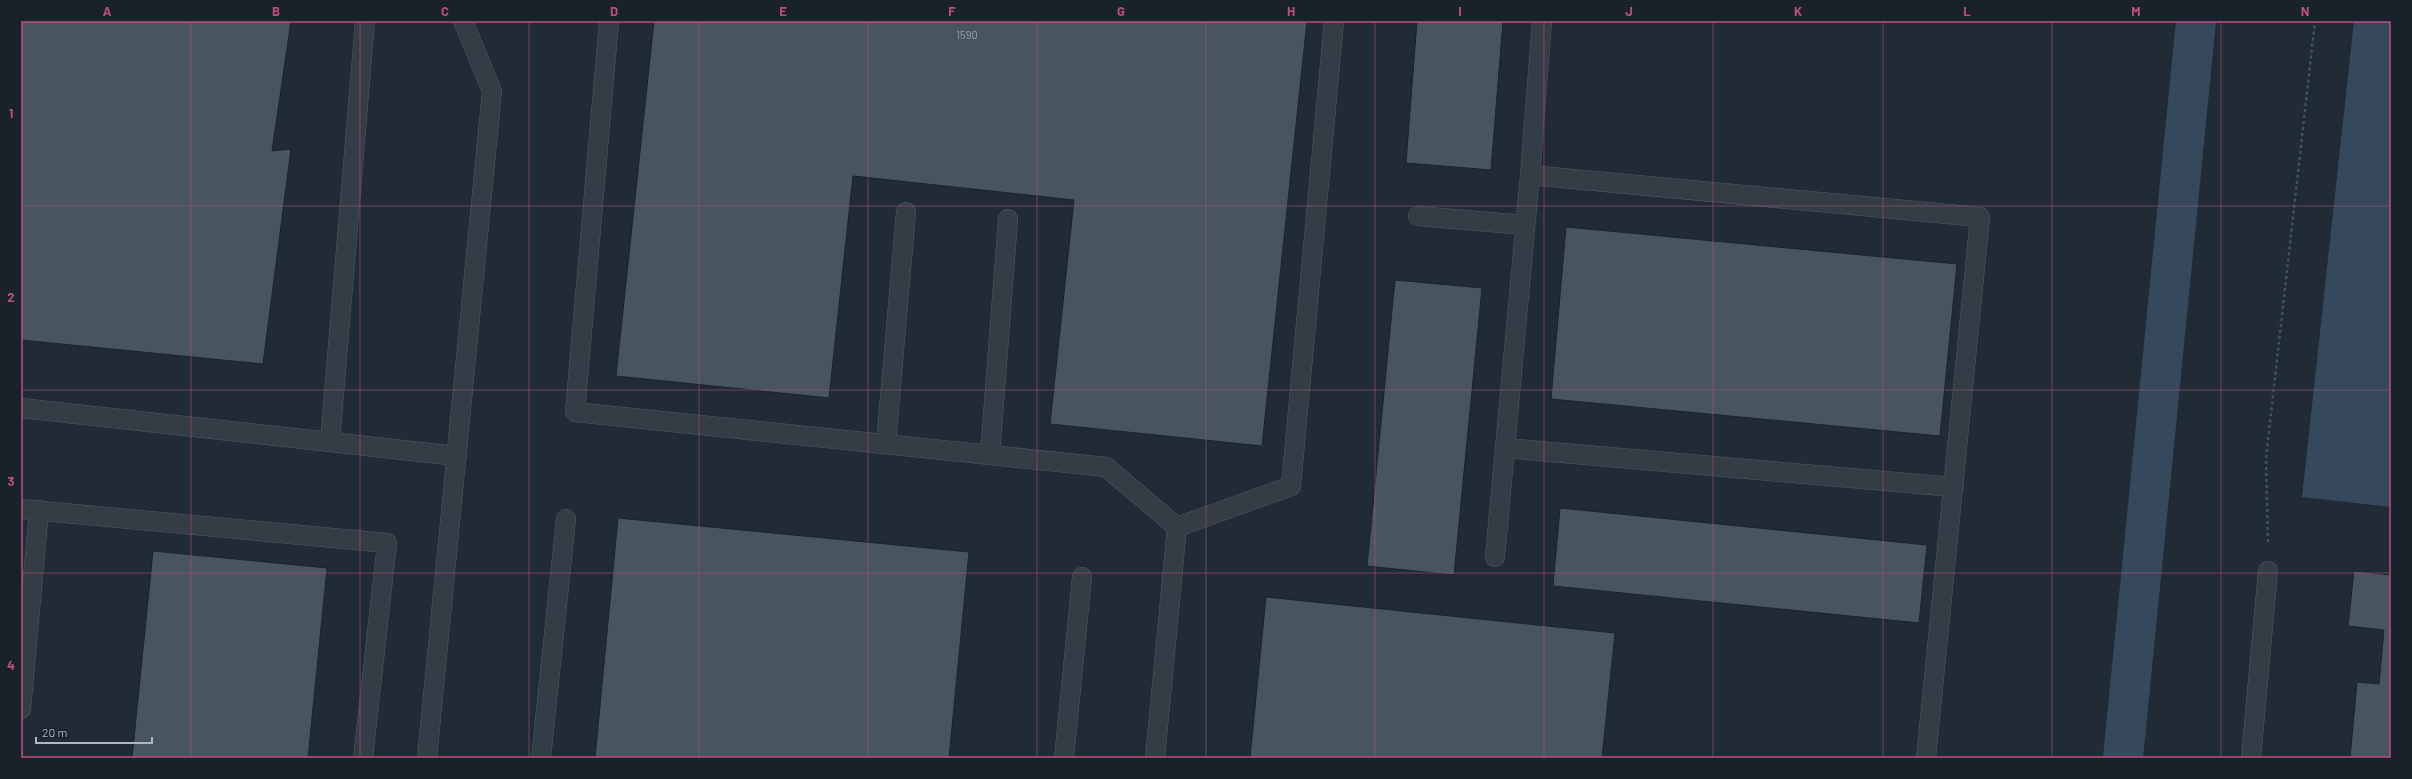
<svg xmlns="http://www.w3.org/2000/svg" width="2412" height="779" font-family="Barlow,sans-serif">
  <style>
    .water { fill: #35485c }
    .lines { fill: none; stroke-linecap: round; stroke-linejoin: round }
    .canal { stroke: #35485c; stroke-width: 40 }
    .building { fill: #485561; stroke: #1b232c }
    .lane-casing { stroke: #515a64; stroke-width: 20 }
    .path { stroke: #425556; stroke-width: 2.5; stroke-dasharray: 3 3; stroke-linecap: butt }
    .lane { stroke: #343c46; stroke-width: 19 }
    .grid { fill: none; stroke: #bb507f; stroke-width: 1; stroke-opacity: 0.55 }
    .labels { text-anchor: middle; dominant-baseline: central; stroke-width: 4; stroke-linejoin: round; paint-order: stroke }
    .number-label { font-size: 11px; fill: #949eaa }
    .neatline { fill: none; stroke: #bb507f; stroke-width: 1.5 }
    .grid-label { font-size: 13px; text-anchor: middle; font-weight: bold; fill: #bb507f }
  </style>
  <rect width="100%" height="100%" fill="#202b35"/>
  <path class="water" d="M2354,21H2391V507L2302,497Z"/>
  <g class="lines">
    <path class="canal" d="M2123,758L2196,21"/>
  </g>
  <path class="building" d="M21,21H291L272,151L291,149L263,364L21,340Z
    M654,21H1307L1262,446L1050,424L1074,200L853,176L829,398L616,376Z
    M1417,21H1503L1491,170L1406,163Z
    M1566,227L1957,264L1940,436L1551,399Z
    M1395,280L1482,288L1454,575L1367,566Z
    M1560,508L1927,545L1919,623L1553,586Z
    M618,518L969,552L949,758H595Z
    M153,551L327,568L308,758H132Z
    M2354,571L2391,575V758H2350L2357,682L2379,684L2384,630L2348,626Z
    M1266,597L1615,633L1602,758H1250Z"/>
  <g class="lines">
    <defs>
      <path id="lane" d="M609,21L575,412L1106,467L1177,527
        M1530,175L1542,21
        M1418,216L1525,225
        M21,408L457,456
        M330,442L365,21
        M886,444L906,212
        M1505,448L1954,487
        M990,455L1008,219
        M21,509L387,543L363,758
        M1177,527L1291,486L1334,21
        M1495,557L1530,175L1980,217L1926,758
        M21,709L39,510
        M427,758L492,91L463,21
        M541,758L566,519
        M1064,758L1082,577
        M1155,758L1177,527
        M2251,758L2268,571"/>
    </defs>
    <use href="#lane" class="lane-casing"/>
    <path class="path" d="M2268,542L2266,458L2315,21"/>
    <use href="#lane" class="lane"/>
  </g>
  <path class="grid" d="M191,21V758M360,21V758M529,21V758M699,21V758M868,21V758M1037,21V758M1206,21V758M1375,21V758M1544,21V758M1713,21V758M1883,21V758M2052,21V758M2221,21V758M21,206H2391M21,390H2391M21,573H2391"/>
  <g class="labels">
    <g class="number-label">
      <text x="967" y="34">1590</text>
    </g>
  </g>
  <rect width="2412" height="779" fill="none" stroke="#19212a" stroke-width="44"/>
  <path d="M36 737v6h116v-6" fill="none" stroke="#aeb7c3" stroke-width="2"/>
  <text x="42" y="737" font-size="12" fill="#aeb7c3" stroke="#19212a" stroke-width="3" paint-order="stroke">20 m</text>
  <rect x="22" y="22" width="2368" height="735" class="neatline"/>
  <g class="grid-label">
    <text x="107" y="16">A</text>
    <text x="276" y="16">B</text>
    <text x="445" y="16">C</text>
    <text x="614" y="16">D</text>
    <text x="783" y="16">E</text>
    <text x="952" y="16">F</text>
    <text x="1121" y="16">G</text>
    <text x="1291" y="16">H</text>
    <text x="1460" y="16">I</text>
    <text x="1629" y="16">J</text>
    <text x="1798" y="16">K</text>
    <text x="1967" y="16">L</text>
    <text x="2136" y="16">M</text>
    <text x="2305" y="16">N</text>
    <text x="11" y="118">1</text>
    <text x="11" y="302">2</text>
    <text x="11" y="486">3</text>
    <text x="11" y="670">4</text>
  </g>
</svg>
